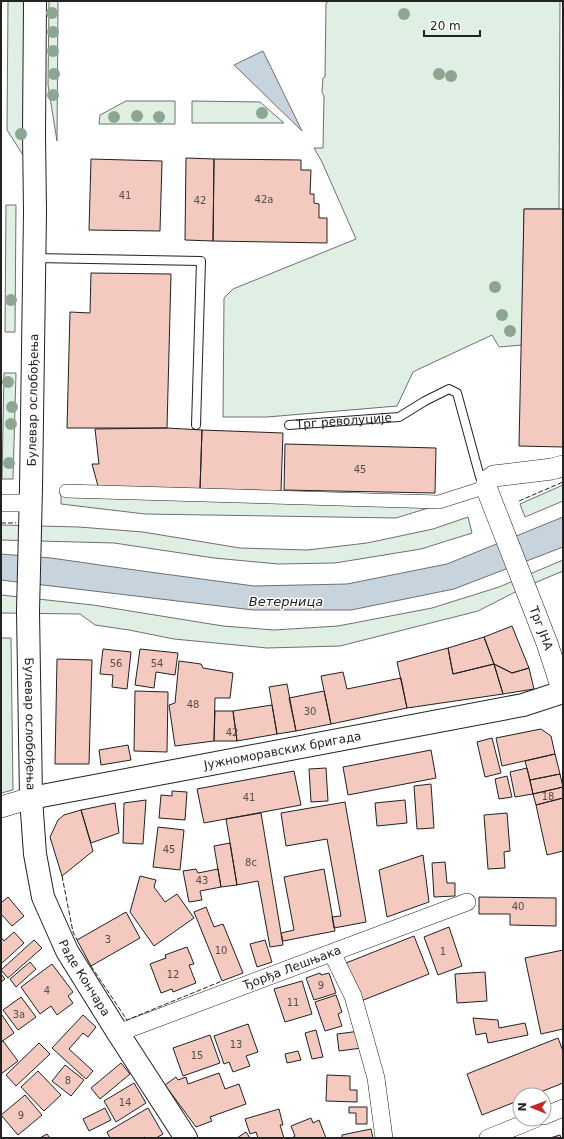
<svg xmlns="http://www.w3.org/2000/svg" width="564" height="1139" font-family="'DejaVu Sans',sans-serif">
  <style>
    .green { fill: #e0efe3; stroke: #6f6f6f }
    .water { fill: #c7d3dd; stroke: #6f6f6f }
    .building { fill: #f3c9c0; stroke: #222 }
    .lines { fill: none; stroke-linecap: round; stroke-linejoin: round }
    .service-casing { stroke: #222; stroke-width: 10 }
    .pedestrian-casing { stroke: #222; stroke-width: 14 }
    .minor-casing { stroke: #222; stroke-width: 18 }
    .tertiary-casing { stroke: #222; stroke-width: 22 }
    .primary-casing { stroke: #222; stroke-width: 24 }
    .service { stroke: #fff; stroke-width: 8 }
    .pedestrian { stroke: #fff; stroke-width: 13 }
    .minor { stroke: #fff; stroke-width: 17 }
    .tertiary { stroke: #fff; stroke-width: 21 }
    .primary { stroke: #fff; stroke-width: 22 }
    .fence { stroke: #222; stroke-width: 1; stroke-dasharray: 5 2; stroke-linecap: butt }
    .tree { fill: #8da692 }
    .labels { text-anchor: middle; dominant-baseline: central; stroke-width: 3; stroke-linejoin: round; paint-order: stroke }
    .number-label { font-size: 10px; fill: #564c4a }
    .street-label { font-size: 12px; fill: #222; stroke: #fff }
    .water-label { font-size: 13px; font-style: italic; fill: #222; stroke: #fff }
  </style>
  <rect width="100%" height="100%" fill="#fff"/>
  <path class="green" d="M8,1H27L25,158L7,130Z
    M49,1H58L57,141L48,85Z
    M329,1H560L559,209H524L522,345L499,347L492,335L419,369L413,372L397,406L267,417H223L224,298L233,289L356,239L322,162L314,148H323L324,96L322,92L323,78L325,77L326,3Z
    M126,101H175V124H99L100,115Z
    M192,101L260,102L284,123H192Z
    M6,205H16L15,332H5Z
    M4,373H16L13,479H2Z
    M563,485V501L525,517L520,504Z
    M61,495L438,505L396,518L145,514L61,504Z
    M468,517L472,533L421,549L335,563L278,564L214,558L114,543L1,540V525L79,527L143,532L240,548L307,550L367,543L433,529Z
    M563,560V571L525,587L478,611L340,646L267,648L174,639L129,630L95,625L80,614L1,613V595L93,605L223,626L274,630L338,626L432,608L499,587Z
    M1,638H11L13,790L1,793Z"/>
  <path class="water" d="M263,51L302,131L234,65Z
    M563,517V547L454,589L351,610H253L1,580V554L51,558L142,571L254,586L347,584L447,564Z"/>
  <path class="building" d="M186,158L214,159L213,241L185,240Z
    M91,159L162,161L160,231L89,230Z
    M214,159L301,160V170H311L310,194H314V203L319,204V218H327V243L213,241Z
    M524,209H563V447L519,446Z
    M91,273L171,274L167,428H67L70,312L90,313Z
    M167,428L202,430L200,489L98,486L92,464H99L95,429Z
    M202,430L283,433L281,491L200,489Z
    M285,444L436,448L435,493L284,490Z
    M512,626L529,668L512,673L494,664L484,637Z
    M484,637L494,664L453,674L448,648Z
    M448,648L453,674L494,664L503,694L407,708L397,662Z
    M103,649L131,652L127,689L112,687L113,675L100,674Z
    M140,649L178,653L175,675L156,672L154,688L135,685Z
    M57,659L92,660L89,764H55Z
    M179,661L201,664L203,668L233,673L230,698H215L214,741L175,746L169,705L175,703Z
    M494,664L512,673L529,668L534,689L503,694Z
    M343,672L347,689L401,678L407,708L331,724L321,676Z
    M287,684L296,731L277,734L269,687Z
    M135,691L168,692L167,752L134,751Z
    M324,691L331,724L296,731L289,698Z
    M272,705L277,734L237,741L233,711Z
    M215,711H233L237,741H214Z
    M541,729L551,736L555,754L502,766L496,738Z
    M492,738L501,773L485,777L477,742Z
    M128,745L131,760L101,765L99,750Z
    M431,750L436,778L348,795L343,767Z
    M555,754L560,774L530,780L525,761Z
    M326,768L328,801L311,802L309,769Z
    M527,768L533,794L515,797L510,772Z
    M294,771L301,805L204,823L197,789Z
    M560,774L563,787L533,794L530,780Z
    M507,776L512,797L499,799L495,779Z
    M431,784L434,828L417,829L414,786Z
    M563,787V798L536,805L533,794Z
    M172,791L187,792L185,820L159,818L161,795L172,796Z
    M563,798V851L547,855L536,805Z
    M146,800L143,844L123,843L124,803Z
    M405,800L407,823L377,826L375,803Z
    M345,802L366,922L334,928L332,917L341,916L327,839L286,846L281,813Z
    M115,803L119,833L91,843L81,810Z
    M81,810L93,851L62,876L50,837L58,820L64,815Z
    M261,813L283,945L270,947L258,881L237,885L226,819Z
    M507,813L510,851L504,852L505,868L488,869L484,815Z
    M158,827L184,830L180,870L153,867Z
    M230,843L237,885L221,887L214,846Z
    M423,855L429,902L387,917L379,870Z
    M445,862L447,883H455V896L434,897L432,863Z
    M196,869L198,873L218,869L221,887L200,891L202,900L189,902L183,871Z
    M324,869L335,931L283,941L281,933L294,930L284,877Z
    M140,876L156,880L154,887L165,902L177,894L194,918L154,946L130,912Z
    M8,897L24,916L12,926L1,914V903Z
    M479,897L556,898V926L510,925V914H479Z
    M206,907L214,927L223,924L243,973L222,981L194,912Z
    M126,912L140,938L91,966L77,940Z
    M449,927L462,966L438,975L424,937Z
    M14,932L24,943L1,964V937L4,941Z
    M414,936L429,974L361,1001L346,963Z
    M34,940L42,948L8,978L1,970Z
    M265,940L272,962L257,967L250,944Z
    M187,947L194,964L189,965L196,983L173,992L172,989L161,993L150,964L166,958L165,955Z
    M563,950V1029L541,1034L525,958Z
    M30,962L36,969L16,987L10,979Z
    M52,964L73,992L68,996L73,1003L57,1015L51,1006L40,1014L21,987Z
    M485,972L487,1001L457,1003L455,974Z
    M320,973L321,975L329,973L336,993L314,1000L306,978Z
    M1,974L5,979L1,982Z
    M302,981L312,1014L285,1022L274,989Z
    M336,995L342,1012L338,1014L342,1026L325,1031L315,1002Z
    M21,997L36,1017L18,1030L3,1010Z
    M1,1015H2L14,1033L1,1042Z
    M83,1015L96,1027L88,1037L83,1033L69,1049L93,1071L86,1079L52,1048Z
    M473,1018L498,1020L499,1028L525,1023L528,1035L488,1043L486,1033L476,1035Z
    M248,1024L258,1052L246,1056L250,1066L233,1072L229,1062L224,1064L214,1036Z
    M316,1030L323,1057L312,1059L305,1033Z
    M360,1031L362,1048L339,1051L337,1034Z
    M210,1035L220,1063L183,1076L173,1048Z
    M558,1038L563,1051V1083L533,1095H520V1100L482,1115L467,1074Z
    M3,1041L18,1061L1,1074V1042Z
    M39,1043L50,1054L16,1086L6,1075Z
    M298,1051L301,1060L287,1063L285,1054Z
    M121,1063L130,1074L100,1099L91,1088Z
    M65,1065L84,1080L71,1096L52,1081Z
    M38,1071L61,1095L44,1111L21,1087Z
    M219,1073L225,1089L239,1084L246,1104L210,1117L212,1121L196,1127L165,1085L176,1077L178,1080L186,1077L188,1084Z
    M327,1075L350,1076V1090H357V1102L326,1101Z
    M134,1083L146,1103L116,1122L104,1101Z
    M25,1095L42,1115L18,1135L1,1115Z
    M349,1107H367V1124H356V1113H349Z
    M105,1108L111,1120L89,1131L83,1119Z
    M148,1108L163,1134L156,1138H146L145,1137L143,1138H110L107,1132Z
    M279,1109L283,1125H280L284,1138H258L256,1132L250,1134L245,1119Z
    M311,1118L313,1123L319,1120L326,1138H292L295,1136L291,1126Z
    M371,1129L373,1138H342V1135Z
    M246,1132L250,1138H237Z
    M47,1134L50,1138H40Z
    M560,1135L561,1138H550Z"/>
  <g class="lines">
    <defs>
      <g id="service">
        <path d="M35,258L201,261L196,425"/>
        <path id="s1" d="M289,425L399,417L425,401L449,389L457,393L480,477L485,484"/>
      </g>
      <path id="pedestrian" d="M66,491L439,502L486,487"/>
      <g id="minor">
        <path d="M1,503H31"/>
        <path d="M332,953L353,996L376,1078L384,1138"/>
        <path id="s2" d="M118,1033L467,902"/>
        <path d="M544,1116L563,1108"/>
        <path d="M488,1138L535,1119"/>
      </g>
      <g id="tertiary">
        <path id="s3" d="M563,466L552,469L494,476L488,480L486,487L547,643L563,692"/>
        <path d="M1,807L31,798"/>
      </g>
      <g id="primary">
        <path id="s4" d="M35,1L34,134L35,212L31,488L28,611L31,798L35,854L43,897L67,951L118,1033L186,1138"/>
        <path id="s5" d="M31,798L523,705L563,692V693"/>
      </g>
    </defs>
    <use href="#service" class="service-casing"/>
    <use href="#pedestrian" class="pedestrian-casing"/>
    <use href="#minor" class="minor-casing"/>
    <use href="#tertiary" class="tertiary-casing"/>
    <use href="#primary" class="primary-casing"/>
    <use href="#service" class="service"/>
    <use href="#pedestrian" class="pedestrian"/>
    <use href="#minor" class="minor"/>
    <use href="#tertiary" class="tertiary"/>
    <use href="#primary" class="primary"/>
    <path class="fence" d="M519,501L563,482
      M1,523H16
      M62,876L73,932L77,940
      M91,966L127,1020L222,981"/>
  </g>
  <g class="tree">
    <circle cx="52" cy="13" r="6"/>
    <circle cx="404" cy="14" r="6"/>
    <circle cx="53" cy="32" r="6"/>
    <circle cx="53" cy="51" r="6"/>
    <circle cx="54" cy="74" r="6"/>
    <circle cx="439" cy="74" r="6"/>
    <circle cx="451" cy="76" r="6"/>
    <circle cx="53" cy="95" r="6"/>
    <circle cx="262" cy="113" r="6"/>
    <circle cx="137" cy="116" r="6"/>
    <circle cx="114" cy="117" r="6"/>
    <circle cx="159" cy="117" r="6"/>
    <circle cx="21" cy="134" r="6"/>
    <circle cx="495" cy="287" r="6"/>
    <circle cx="11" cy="300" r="6"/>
    <circle cx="502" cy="315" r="6"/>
    <circle cx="510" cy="331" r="6"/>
    <circle cx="8" cy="382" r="6"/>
    <circle cx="12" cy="407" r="6"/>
    <circle cx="11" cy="424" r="6"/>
    <circle cx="9" cy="463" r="6"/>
  </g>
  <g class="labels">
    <g class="number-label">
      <text x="125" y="195">41</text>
      <text x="264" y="199">42a</text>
      <text x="200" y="200">42</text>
      <text x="360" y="469">45</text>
      <text x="116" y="663">56</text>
      <text x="157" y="663">54</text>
      <text x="193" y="704">48</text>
      <text x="310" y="711">30</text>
      <text x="232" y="732">42</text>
      <text x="548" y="796">18</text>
      <text x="249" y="797">41</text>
      <text x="169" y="849">45</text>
      <text x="251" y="862">8c</text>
      <text x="202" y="880">43</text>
      <text x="518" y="906">40</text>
      <text x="108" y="939">3</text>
      <text x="221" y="950">10</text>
      <text x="443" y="951">1</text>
      <text x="173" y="974">12</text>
      <text x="321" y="985">9</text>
      <text x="47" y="990">4</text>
      <text x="293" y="1002">11</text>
      <text x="19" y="1014">3a</text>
      <text x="236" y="1044">13</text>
      <text x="197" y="1055">15</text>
      <text x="68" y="1080">8</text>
      <text x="125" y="1102">14</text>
      <text x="21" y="1115">9</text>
    </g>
    <g class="street-label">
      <text transform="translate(33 400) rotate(-89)">Булевар ослобођења</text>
      <text stroke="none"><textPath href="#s1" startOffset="55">Трг револуције</textPath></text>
      <text stroke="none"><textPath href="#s3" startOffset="236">Трг ЈНА</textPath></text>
      <text stroke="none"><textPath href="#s4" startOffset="723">Булевар ослобођења</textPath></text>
      <text stroke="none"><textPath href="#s5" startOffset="256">Јужноморавских бригада</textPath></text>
      <text stroke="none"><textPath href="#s2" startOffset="186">Ђорђа Лешњака</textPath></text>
      <text stroke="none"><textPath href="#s4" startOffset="988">Раде Кончара</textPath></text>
    </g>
    <g class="water-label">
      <text x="286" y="601">Ветерница</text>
    </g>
  </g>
  <rect width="564" height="1139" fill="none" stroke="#222222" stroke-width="4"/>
  <g transform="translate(532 1107) rotate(271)"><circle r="19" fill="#ffffff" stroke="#a7a7a7"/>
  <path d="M0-3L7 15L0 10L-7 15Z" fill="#c62828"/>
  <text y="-6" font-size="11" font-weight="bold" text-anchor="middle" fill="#222222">N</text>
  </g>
  <path d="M424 30v6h56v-6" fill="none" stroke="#222222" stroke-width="2"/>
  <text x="430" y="30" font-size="12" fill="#222222" stroke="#ffffff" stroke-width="3" paint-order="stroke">20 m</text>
</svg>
